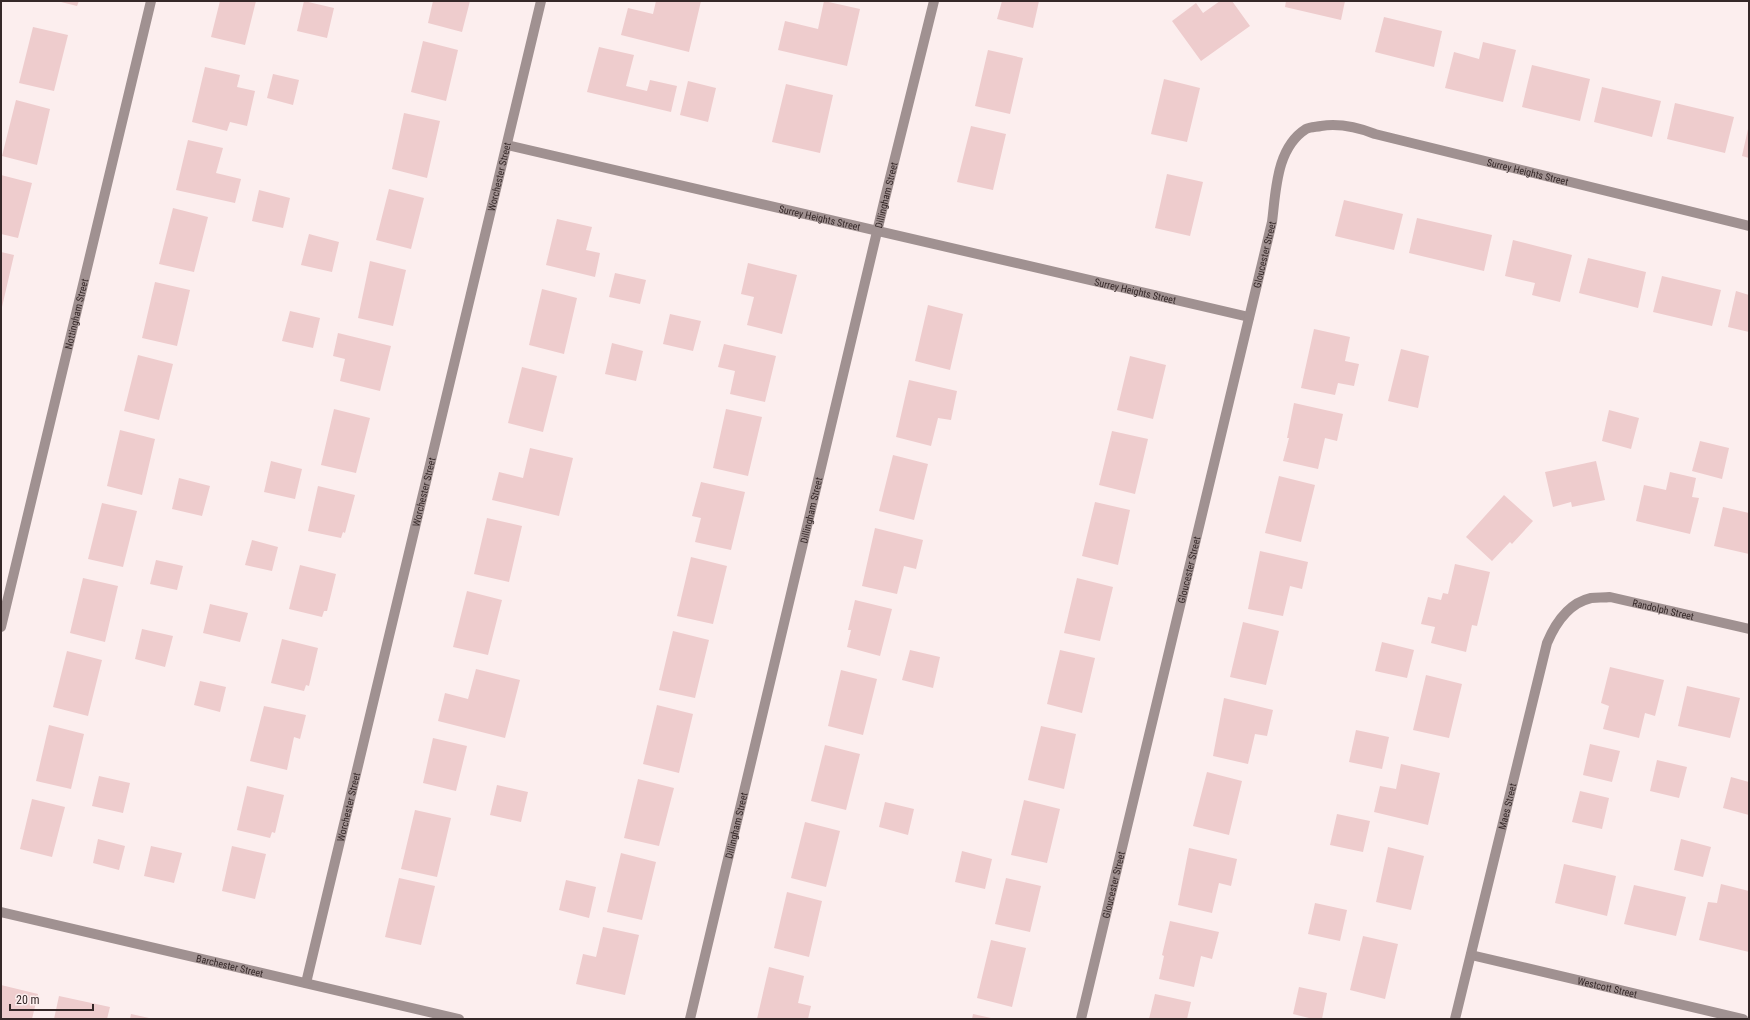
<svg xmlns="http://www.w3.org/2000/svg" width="1750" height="1020" font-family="'Roboto Condensed',sans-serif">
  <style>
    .building { fill: #eecccd }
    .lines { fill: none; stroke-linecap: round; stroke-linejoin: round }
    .minor { stroke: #a09191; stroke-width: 10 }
    .labels { text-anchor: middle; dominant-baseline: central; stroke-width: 3.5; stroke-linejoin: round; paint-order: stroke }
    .street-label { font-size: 10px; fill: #352828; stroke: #fceeee }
  </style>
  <rect width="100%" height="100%" fill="#fceeee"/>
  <path class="building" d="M57,1H79L77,6Z
    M220,1H256L245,45L211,37Z
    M304,1L334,8L327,38L297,31Z
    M433,1H470L462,32L428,23Z
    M656,1H701L689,52L621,35L628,8L653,14Z
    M824,1L860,9L847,66L778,50L785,21L818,29Z
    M1002,1H1039L1033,28L997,19Z
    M1220,1H1232L1250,26L1201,61L1172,21L1196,3L1203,13Z
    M1286,1H1345L1341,20L1285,7Z
    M1384,17L1442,31L1434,67L1375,52Z
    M33,27L68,35L54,91L19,83Z
    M423,41L458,50L446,101L411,92Z
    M1483,42L1516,50L1503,102L1445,88L1454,52L1479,59Z
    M599,47L634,55L626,86L647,91L650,80L677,86L671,112L587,92Z
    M988,50L1023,58L1010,114L975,106Z
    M1532,65L1590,79L1580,121L1522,107Z
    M205,67L240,75L237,87L255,91L247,126L230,122L227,131L192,122Z
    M273,74L299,80L293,105L267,98Z
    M1164,79L1200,88L1187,142L1151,134Z
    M688,81L716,88L708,122L680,115Z
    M786,84L833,95L820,153L772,142Z
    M1602,87L1661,101L1652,137L1594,122Z
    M16,100L50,109L37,165L2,156Z
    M1675,103L1734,117L1725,153L1667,139Z
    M404,113L440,121L427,178L392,169Z
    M971,126L1006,134L993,190L957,182Z
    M1748,129H1749V158L1742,156Z
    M188,140L223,148L216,173L241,179L235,203L176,190Z
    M1167,174L1203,182L1190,236L1155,228Z
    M1,175L32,183L18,238L1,234Z
    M389,189L424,198L411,249L376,240Z
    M259,190L290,198L283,228L252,221Z
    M1344,200L1403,214L1394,250L1335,236Z
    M173,208L208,217L194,272L159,264Z
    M1417,218L1492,235L1484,271L1409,253Z
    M557,219L592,227L586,250L600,253L595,277L546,265Z
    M309,234L339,242L332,272L301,265Z
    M1513,240L1572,255L1560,302L1532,295L1535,283L1505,276Z
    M1,252L14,255L2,307H1Z
    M1588,258L1646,272L1638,308L1579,293Z
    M370,261L406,270L393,326L358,318Z
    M748,263L797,275L782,334L747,325L754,297L741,294Z
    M615,273L646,280L640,304L609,297Z
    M1662,276L1721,290L1712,326L1653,312Z
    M155,282L190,290L177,346L142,338Z
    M542,289L577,298L564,354L529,345Z
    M1736,291L1749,295V332L1728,327Z
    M928,305L963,314L950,370L915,361Z
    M290,311L320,318L313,348L282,341Z
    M670,314L701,321L693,351L663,344Z
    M1314,329L1350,337L1345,361L1359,364L1354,386L1338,383L1335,395L1301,388Z
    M338,333L391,346L380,391L340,381L345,359L333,356Z
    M612,343L643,351L636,381L605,374Z
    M724,344L776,356L765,402L730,394L735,371L718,367Z
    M1401,349L1429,356L1418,408L1388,401Z
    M138,355L173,364L159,420L124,411Z
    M1130,356L1166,365L1153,419L1117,410Z
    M522,367L557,376L543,432L508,423Z
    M909,380L957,391L951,420L938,418L931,446L896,437Z
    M1294,403L1343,414L1337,441L1325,438L1318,469L1283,461L1289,438H1287Z
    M334,409L370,418L356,473L321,465Z
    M726,409L762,417L748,476L713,468Z
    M1609,410L1639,418L1631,449L1602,441Z
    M120,430L155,439L142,495L107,486Z
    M1112,431L1148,439L1135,494L1099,485Z
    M1700,441L1729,448L1722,479L1692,471Z
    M530,448L573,458L559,516L492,500L499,472L523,478Z
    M893,455L928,464L914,520L879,511Z
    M271,461L302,469L295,499L264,492Z
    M1596,461L1605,500L1572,507L1571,502L1553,507L1545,472Z
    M1670,472L1696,478L1692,497L1699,498L1690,534L1636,521L1644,485L1666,490Z
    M1279,476L1315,485L1301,542L1265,533Z
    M179,478L210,486L202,516L172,509Z
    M701,482L745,492L731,550L695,542L701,518L692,516Z
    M318,486L355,495L345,533L343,532L341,538L308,531Z
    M1504,495L1533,521L1512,544L1510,542L1492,561L1466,537Z
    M1095,502L1130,510L1118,565L1082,556Z
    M102,503L137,511L123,567L88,559Z
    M1723,507L1749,513V554L1714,546Z
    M487,518L522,526L509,582L474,574Z
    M875,528L923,540L916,569L904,566L897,594L862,586Z
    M252,540L278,547L272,571L245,565Z
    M1260,551L1308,562L1302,589L1290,586L1283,616L1248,609Z
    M691,557L727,566L713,624L677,616Z
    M156,560L183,566L177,590L150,584Z
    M1455,564L1490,572L1477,626L1472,625L1466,652L1431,643L1435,627L1421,624L1428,597L1441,600L1443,593L1448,594Z
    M300,565L336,574L327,611H324L322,617L289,609Z
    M83,578L118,586L105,642L70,633Z
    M1077,578L1113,587L1100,641L1064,633Z
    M467,591L502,600L488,655L453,647Z
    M855,600L892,609L880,656L847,647L851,630H848Z
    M210,604L248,613L240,642L203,633Z
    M1243,622L1279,631L1266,685L1230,677Z
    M142,629L173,636L165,667L135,659Z
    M673,631L709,640L695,698L659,690Z
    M282,639L318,648L309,686L306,685L304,691L271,683Z
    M1382,642L1414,650L1407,678L1375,671Z
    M910,650L940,657L933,688L902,680Z
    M1060,650L1095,658L1082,713L1047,704Z
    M67,651L102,660L88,716L53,707Z
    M1610,667L1664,680L1655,716L1645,713L1639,738L1603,729L1609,706L1601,703Z
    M476,669L520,680L505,738L438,721L445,693L468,699Z
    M841,670L877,679L863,735L828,726Z
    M1426,675L1462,684L1449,738L1413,730Z
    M200,681L226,687L220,712L194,705Z
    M1687,686L1740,698L1730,738L1678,726Z
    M1224,698L1273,710L1267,736L1255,734L1248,764L1213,756Z
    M657,705L693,714L679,773L643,764Z
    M264,706L306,715L300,739L294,737L287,770L250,761Z
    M49,725L84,734L71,789L36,781Z
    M1041,726L1076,734L1064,789L1028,780Z
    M1356,730L1389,737L1382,769L1349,762Z
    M433,738L467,746L456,791L423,783Z
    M1590,744L1620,751L1612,782L1583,775Z
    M825,745L860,754L846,810L811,801Z
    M1657,760L1687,767L1679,798L1650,791Z
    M1401,764L1440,773L1428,825L1374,812L1380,786L1396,789Z
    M1207,772L1242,781L1229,835L1193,826Z
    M99,776L130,783L123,813L92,806Z
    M1731,777L1749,782V815L1723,808Z
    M638,779L674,788L659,846L624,838Z
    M497,785L528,792L521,822L490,815Z
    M247,786L284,795L275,833L272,832L270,838L237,830Z
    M1580,791L1609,798L1602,829L1572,822Z
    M32,799L65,807L52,857L20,849Z
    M1024,800L1060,809L1047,863L1011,855Z
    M885,802L914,809L908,835L879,827Z
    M415,810L451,818L437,877L401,869Z
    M1337,814L1370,821L1363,852L1330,845Z
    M805,822L840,831L826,887L791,878Z
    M98,839L125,846L119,870L93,863Z
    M1681,839L1711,847L1703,877L1674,870Z
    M151,846L182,853L174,883L144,876Z
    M232,846L266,854L255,899L222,891Z
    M1388,847L1424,856L1411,910L1376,902Z
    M1189,848L1237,859L1231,886L1219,883L1212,913L1178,905Z
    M962,851L992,859L985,889L955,882Z
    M621,853L656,862L642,920L607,912Z
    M1564,864L1616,876L1607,916L1555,903Z
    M399,878L435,886L421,945L385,937Z
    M1006,878L1041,886L1030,932L995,924Z
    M566,880L596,887L589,918L559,910Z
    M1721,884L1749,891V952L1699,940L1708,902L1717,903Z
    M1634,885L1686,897L1676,936L1624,924Z
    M787,892L822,901L809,957L774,948Z
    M1315,903L1347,910L1340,941L1308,934Z
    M1170,921L1219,932L1212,959L1201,956L1194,987L1159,979L1164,956L1162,955Z
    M603,927L639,935L625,995L576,984L583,954L596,957Z
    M1363,936L1398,944L1385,999L1350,990Z
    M991,940L1026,948L1012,1007L977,998Z
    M769,967L804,976L798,1003L811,1006L808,1019H757Z
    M1,985L38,994L32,1019H1Z
    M1299,987L1327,993L1322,1019H1313L1293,1014Z
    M1155,994L1191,1002L1187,1019H1149Z
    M59,996L110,1007L107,1019H54Z
    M131,1014L149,1018V1019H130Z
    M973,1014L991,1018L990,1019H972Z"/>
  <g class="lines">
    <g class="minor">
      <path id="s1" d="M507,145L1249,317"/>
      <path id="s2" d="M1,627L151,1"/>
      <path id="s3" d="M1,912L459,1019"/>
      <path id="s4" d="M1471,955L1743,1019"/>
      <path id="s5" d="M306,983L541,1"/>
      <path id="s6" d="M690,1019L885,198L934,1"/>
      <path id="s7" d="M1081,1019L1272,222C1276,191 1276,148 1306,129C1310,127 1316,127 1321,126C1340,123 1357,127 1375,134L1749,226"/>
      <path id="s8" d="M1455,1019L1547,643C1555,624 1569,603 1591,598C1597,597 1604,598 1610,597L1749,629"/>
    </g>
  </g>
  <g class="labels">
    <g class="street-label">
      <text stroke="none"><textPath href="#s7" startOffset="1150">Surrey Heights Street</textPath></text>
      <text stroke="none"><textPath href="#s5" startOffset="829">Worchester Street</textPath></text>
      <text stroke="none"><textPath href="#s6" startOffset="847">Dillingham Street</textPath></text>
      <text stroke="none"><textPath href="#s1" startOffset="321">Surrey Heights Street</textPath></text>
      <text stroke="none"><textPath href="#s7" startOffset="786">Gloucester Street</textPath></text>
      <text stroke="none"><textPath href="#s1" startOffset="645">Surrey Heights Street</textPath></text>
      <text stroke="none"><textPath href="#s2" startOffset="322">Nottingham Street</textPath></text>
      <text stroke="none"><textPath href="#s5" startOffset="505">Worchester Street</textPath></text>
      <text stroke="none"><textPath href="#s6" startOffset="523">Dillingham Street</textPath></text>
      <text stroke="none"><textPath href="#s7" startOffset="462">Gloucester Street</textPath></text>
      <text stroke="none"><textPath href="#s8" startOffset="526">Randolph Street</textPath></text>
      <text stroke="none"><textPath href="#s8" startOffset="219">Maes Street</textPath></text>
      <text stroke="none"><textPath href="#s5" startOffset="181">Worchester Street</textPath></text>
      <text stroke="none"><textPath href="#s6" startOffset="199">Dillingham Street</textPath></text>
      <text stroke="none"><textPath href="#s7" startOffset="138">Gloucester Street</textPath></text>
      <text stroke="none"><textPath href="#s3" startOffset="235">Barchester Street</textPath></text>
      <text stroke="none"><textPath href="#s4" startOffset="140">Westcott Street</textPath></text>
    </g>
  </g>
  <rect width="1750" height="1020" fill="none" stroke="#352828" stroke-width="4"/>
  <path d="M10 1004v6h83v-6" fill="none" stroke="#352828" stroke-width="2"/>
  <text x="16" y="1004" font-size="12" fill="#352828" stroke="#fceeee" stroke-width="3" paint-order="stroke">20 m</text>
</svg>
